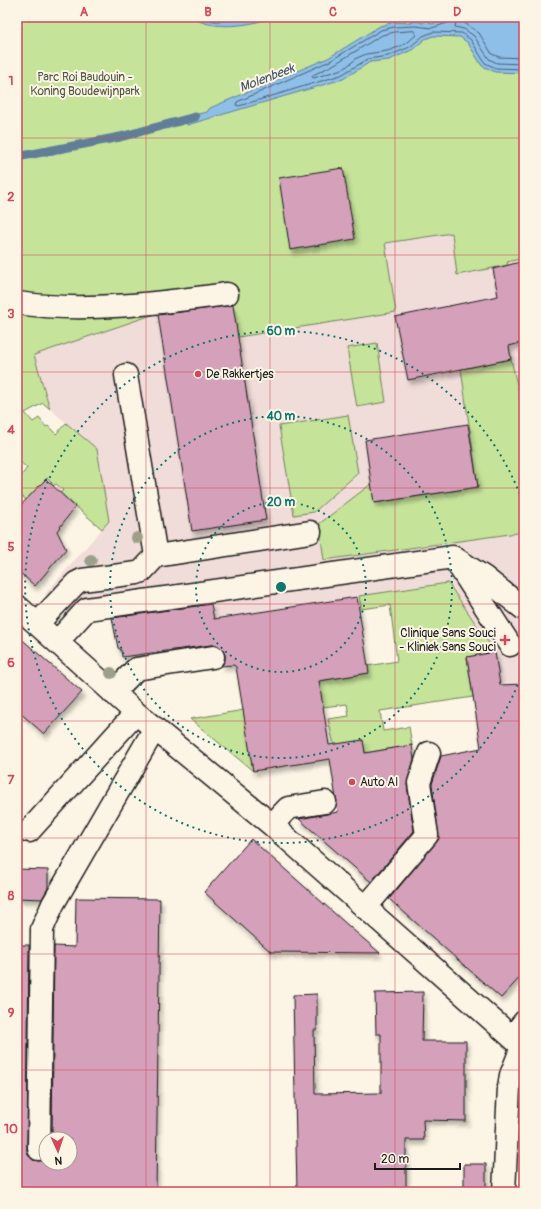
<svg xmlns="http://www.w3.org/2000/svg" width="541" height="1209" font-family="Pangolin,sans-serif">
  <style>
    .built { fill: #f0dcd8 }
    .green { fill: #c6e39a; stroke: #71805b }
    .water { fill: #8dbfe9; stroke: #607e97 }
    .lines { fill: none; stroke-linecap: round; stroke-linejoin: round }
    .shore { stroke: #495d6e; stroke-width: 1 }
    .stream { stroke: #607e97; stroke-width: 9 }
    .building { fill: #d4a0ba; stroke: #1c1c1c; filter: url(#shadow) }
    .minor-casing { stroke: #1c1c1c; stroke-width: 25 }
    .minor { stroke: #fcf5e5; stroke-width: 22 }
    .tree { fill: #9d9f8b }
    .grid { fill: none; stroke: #d1495b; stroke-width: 1; stroke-opacity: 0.55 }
    .ring { fill: none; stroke: #0f766e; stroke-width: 2; stroke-dasharray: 2 4 }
    .poi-dot { fill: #d1495b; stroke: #fcf5e5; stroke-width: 1.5 }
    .labels { text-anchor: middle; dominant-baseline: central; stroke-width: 4; stroke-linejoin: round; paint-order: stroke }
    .park-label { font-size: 12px; fill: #4f5842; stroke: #fcf5e5 }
    .poi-label { font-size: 12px; fill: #1c1c1c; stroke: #fcf5e5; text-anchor: start }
    .water-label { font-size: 13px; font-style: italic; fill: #445564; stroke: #fcf5e5 }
    .centre { fill: #0f766e; stroke: #fcf5e5; stroke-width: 2 }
    .ring-label { font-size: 12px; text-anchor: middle; font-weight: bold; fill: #0f766e; stroke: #fcf5e5; stroke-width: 4; stroke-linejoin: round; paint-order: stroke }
    .neatline { fill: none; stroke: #d1495b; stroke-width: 1.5 }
    .grid-label { font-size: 13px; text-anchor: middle; font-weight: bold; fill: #d1495b }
  </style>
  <defs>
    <filter id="shadow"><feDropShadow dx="2.5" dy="4.5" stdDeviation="2" flood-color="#0004"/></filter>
  </defs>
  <rect width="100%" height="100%" fill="#fcf5e5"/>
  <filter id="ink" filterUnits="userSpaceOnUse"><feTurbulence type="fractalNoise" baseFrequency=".025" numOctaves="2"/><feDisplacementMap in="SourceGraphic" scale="8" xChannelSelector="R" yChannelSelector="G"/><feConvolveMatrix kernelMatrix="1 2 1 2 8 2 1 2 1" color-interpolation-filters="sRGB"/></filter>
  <g filter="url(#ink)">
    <path class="built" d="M452,232L457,275L524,258V729L508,732L495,652L448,583L214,619L211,602L96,620L84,627L45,594L109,521L97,449L50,409L34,355L158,313L232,302L238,337L396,312L385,243Z"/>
    <path class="green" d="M17,17H524V258L507,262L508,265L457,275L452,233L385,243L396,312L238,337L232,303L158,313L34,355L50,409L43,403L25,413L33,422L39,418L46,427L48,426L56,434L66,423L97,449L109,521L102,529L60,493L63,490L56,484L53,486L51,485L52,483L47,478L26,500L17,491V481L27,468L17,459Z
      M377,343L386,402L357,407L347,348Z
      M511,359L524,415V532L324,560L319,524L371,484L375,503L478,487L461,369Z
      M348,415L358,473L314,512L294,515L279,426Z
      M448,583L495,652L467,657L473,697L380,711L383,731L409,727L412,745L365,753L363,740L334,745L328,719L349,716L347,704L323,707L318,681L368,673V666L397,661L390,605L361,609L359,596Z
      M244,710L253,771L190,719Z"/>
    <path class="water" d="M191,17H273C250,26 213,31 191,17Z
      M457,17H524V73L495,72L489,69L482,66L468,43L460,37L433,36L425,39L412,50L389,60L370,62L343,79L187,125L184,117L207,112L210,108L328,58L380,26L394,22L410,23L416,21L423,23L427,20L431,24Z"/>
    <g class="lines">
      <path class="shore" d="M198,17L215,21L257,19L262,17
        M452,17L450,22L432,28L416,26L394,27L381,30L330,61L237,102L236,105L239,106L341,75L368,59L388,56L410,47L423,36L433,32L462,33L471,40L485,63L496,68L524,69
        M457,17L455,27L464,29L474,36L489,59L497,63L524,64
        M463,17V22L479,33L492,54L499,57L524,58
        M414,31L416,35L408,42L399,47L387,51L366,54L357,58L345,68L314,78L312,77L313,75L333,65L382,35L395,32Z"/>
      <path class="stream" d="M17,157L120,137L195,117"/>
    </g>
    <path class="building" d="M343,168L355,239L290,250L279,178Z
      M524,261V342L509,346L511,359L408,380L395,317L498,296L493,269Z
      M233,305L266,520L192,531L158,315Z
      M468,424L478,487L374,503L365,440Z
      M46,479L75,507L57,531L66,549L35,586L17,570V509Z
      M357,597L369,673L319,681L329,745L363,740L365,753L412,745L414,759L407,785L414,831L371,882L299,819L338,812L330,759L253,771L236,667L234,665L221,666L225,661V655L222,649L217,645H211L122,657L121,650L118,648L112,618L211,604L214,619Z
      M17,635L82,692L44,734L17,710Z
      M495,652L500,685L524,684V973L501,998L389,899L439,839L432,784L441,756L481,748L467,657Z
      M251,839L351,928L380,953L271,952L204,892Z
      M17,869L48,870V888L42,899L17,898Z
      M76,898L160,899L156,1192H17V945H29L27,1149L28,1155L33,1160L39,1161L46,1159V1163H70V1139H52L54,946L75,947Z
      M423,992L422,1041H466V1121L423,1120L424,1140H406V1192H297L293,995L317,994V1030H314L315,1094L381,1093V1034H376L375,993Z
      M464,1164H486V1192H464Z"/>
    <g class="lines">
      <defs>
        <path id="minor" d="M17,303C86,313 158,303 227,294
          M126,375L156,556
          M457,563L510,645
          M17,606L136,713L272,825L524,1048
          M37,624L76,583L82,580L137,573L142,571L156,556L310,532
          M57,642L87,609L453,557L485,578L524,609
          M113,693L136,669L213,657
          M272,825L288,808L325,802
          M29,831L136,713
          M365,908L427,835L419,783L429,753
          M512,1037L524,1022
          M39,1149L42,929L53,904L155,728
          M504,1192L509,1087L511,1075L522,1047"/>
      </defs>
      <use href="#minor" class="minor-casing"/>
      <use href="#minor" class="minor"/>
    </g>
    <g class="tree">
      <circle cx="137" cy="538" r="6"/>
      <circle cx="91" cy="560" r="6"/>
      <circle cx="111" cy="673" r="6"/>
    </g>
  </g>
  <path class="grid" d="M146,17V1192M270,17V1192M395,17V1192M17,138H524M17,255H524M17,372H524M17,488H524M17,604H524M17,721H524M17,838H524M17,954H524M17,1070H524"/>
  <g class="ring">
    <circle cx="281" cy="587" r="85"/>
    <circle cx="281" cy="587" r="171"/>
    <path d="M524 668A256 256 0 1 1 524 506"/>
  </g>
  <g class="poi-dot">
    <circle cx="198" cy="374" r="4"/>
    <path d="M503 634h4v4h4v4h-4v4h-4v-4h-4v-4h4z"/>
    <circle cx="352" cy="782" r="4"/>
  </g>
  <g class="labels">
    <g class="park-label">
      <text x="85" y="77">Parc Roi Baudouin -<tspan x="85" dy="14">Koning Boudewijnpark</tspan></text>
    </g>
    <g class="poi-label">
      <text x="206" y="374">De Rakkertjes</text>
      <text x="496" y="633" text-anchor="end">Clinique Sans Souci<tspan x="496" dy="14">- Kliniek Sans Souci</tspan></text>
      <text x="360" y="782">Auto AI</text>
    </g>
    <g class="water-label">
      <text transform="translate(267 78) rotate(-21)">Molenbeek</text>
    </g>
  </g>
  <circle cx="281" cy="587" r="6" class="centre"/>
  <g class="ring-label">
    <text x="281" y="335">60 m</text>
    <text x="281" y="420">40 m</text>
    <text x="281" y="506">20 m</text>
  </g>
  <rect width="541" height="1209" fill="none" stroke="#fcf5e5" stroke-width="44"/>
  <g transform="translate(58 1151) rotate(177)"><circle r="19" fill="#fcf5e5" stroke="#a29e95"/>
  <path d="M0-3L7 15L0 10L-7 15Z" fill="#d1495b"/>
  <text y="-6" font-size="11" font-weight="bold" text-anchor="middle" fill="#1c1c1c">N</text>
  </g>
  <path d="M375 1163v6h85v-6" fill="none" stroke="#1c1c1c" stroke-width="2"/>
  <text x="381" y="1163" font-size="12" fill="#1c1c1c" stroke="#fcf5e5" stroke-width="3" paint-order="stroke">20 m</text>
  <rect x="22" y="22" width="497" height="1165" class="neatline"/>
  <g class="grid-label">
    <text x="84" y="16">A</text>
    <text x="208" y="16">B</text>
    <text x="333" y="16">C</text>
    <text x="457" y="16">D</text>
    <text x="11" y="85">1</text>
    <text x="11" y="201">2</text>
    <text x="11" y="318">3</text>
    <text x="11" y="434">4</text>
    <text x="11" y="551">5</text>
    <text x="11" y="667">6</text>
    <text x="11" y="784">7</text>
    <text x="11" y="900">8</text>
    <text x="11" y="1017">9</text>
    <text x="11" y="1133">10</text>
  </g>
</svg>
